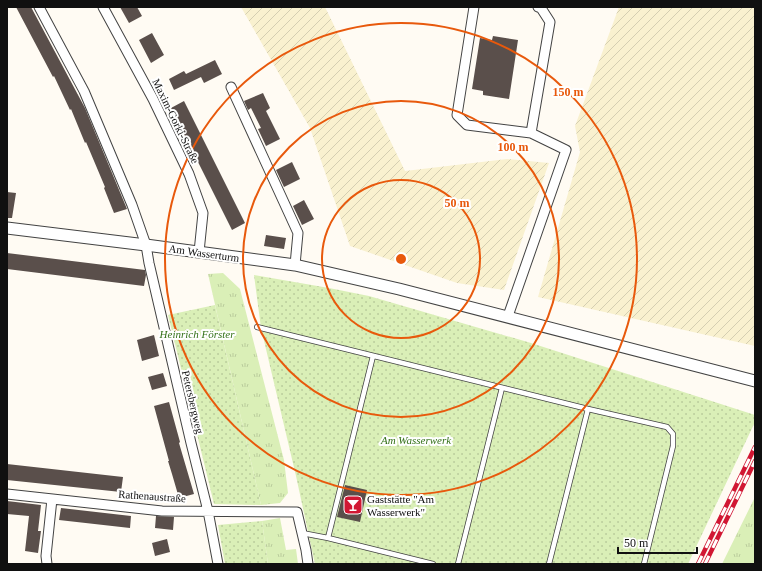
<svg xmlns="http://www.w3.org/2000/svg" width="762" height="571" font-family="'Times New Roman',serif">
  <style>
    .farmland { fill: url(#farmland-furrows) }
    .grass { fill: url(#grass-tufts) }
    .garden { fill: url(#garden-dots) }
    .building { fill: #5a4f4b }
    .lines { fill: none; stroke-linecap: round; stroke-linejoin: round }
    .service-casing { stroke: #434343; stroke-width: 6 }
    .minor-casing { stroke: #434343; stroke-width: 11 }
    .tertiary-casing { stroke: #434343; stroke-width: 13 }
    .service { stroke: #fff; stroke-width: 4.5 }
    .minor { stroke: #fff; stroke-width: 9 }
    .tertiary { stroke: #fff; stroke-width: 11 }
    .rail-casing { stroke: #d11733; stroke-width: 4.5 }
    .rail { stroke: #fff; stroke-width: 3; stroke-dasharray: 9; stroke-linecap: butt }
    .ring { fill: none; stroke: #e8590c; stroke-width: 2 }
    .labels { text-anchor: middle; dominant-baseline: central; stroke-width: 4; stroke-linejoin: round; paint-order: stroke }
    .street-label { font-size: 11px; fill: #101010; stroke: #fff }
    .park-label { font-size: 11px; font-style: italic; fill: #337118; stroke: #fff }
    .poi-label { font-size: 11px; fill: #101010; stroke: #fff; text-anchor: start }
    .centre { fill: #e8590c; stroke: #fff; stroke-width: 2 }
    .ring-label { font-size: 12px; text-anchor: middle; font-weight: bold; fill: #e8590c; stroke: #fff; stroke-width: 4; stroke-linejoin: round; paint-order: stroke }
  </style>
  <defs>
    <pattern id="farmland-furrows" width="10" height="10" patternUnits="userSpaceOnUse"><rect width="10" height="10" fill="#f9f1cf"/><path d="M-1 1l2-2M0 10L10 0M9 11l2-2" fill="none" stroke="#d4ceb1"/></pattern>
    <pattern id="grass-tufts" width="24" height="20" patternUnits="userSpaceOnUse"><rect width="24" height="20" fill="#daefb7"/><path d="M3 7l-1-3M5 7V3M7 7l1-3M15 17l-1-3M17 17v-4M19 17l1-3" fill="none" stroke="#bacc9c"/></pattern>
    <pattern id="garden-dots" width="8" height="8" patternUnits="userSpaceOnUse"><rect width="8" height="8" fill="#daefb7"/><path d="M2 2h.1M6 6h.1" fill="none" stroke="#bacc9c" stroke-width="1.8" stroke-linecap="round"/></pattern>
  </defs>
  <rect width="100%" height="100%" fill="#fffbf3"/>
  <path class="farmland" d="M241,7H325L405,171L507,159L549,163L504,290L457,283L350,246L310,128Z
    M619,7H755V346L538,297L580,152L575,126Z"/>
  <path class="grass" d="M223,273L240,289L284,460L288,493L280,503L261,505L208,274Z
    M755,497V564H722Z
    M280,518L286,550L296,549L298,564H268L262,521Z"/>
  <path class="garden" d="M254,275L329,288L369,296L531,343L755,415V422L688,564H315L296,476L261,328Z
    M215,305L261,505L214,504L168,315Z
    M262,521L268,564H225L218,525Z"/>
  <path class="building" d="M16,7H31L85,108L127,209L114,213L104,188L105,187L86,142L85,143L71,109L70,110L54,76L53,77Z
    M120,7H137L142,16L129,23Z
    M152,33L164,55L151,63L139,40Z
    M493,36L518,40L509,99L483,95V91L472,89L480,38L492,40Z
    M215,60L222,74L204,83L201,77L174,90L169,79L184,71L186,74Z
    M263,93L270,108L266,111L280,139L266,146L258,129L261,128L251,108L248,110L244,101Z
    M184,101L245,223L232,230L171,108Z
    M292,162L300,179L284,187L276,170Z
    M7,192L16,193L12,218H7Z
    M304,200L314,219L302,225L293,206Z
    M266,235L286,238L284,249L264,246Z
    M7,253L145,270L146,275L144,286L7,269Z
    M154,335L159,356L142,361L137,340Z
    M163,373L167,386L152,390L148,377Z
    M169,402L180,442L179,443L194,494L179,498L172,474L168,461H169L154,406Z
    M7,464L123,477L121,492L7,480Z
    M345,485L367,490L360,522L337,517Z
    M7,501L41,505L38,531H41L38,553L25,551L29,516L7,514Z
    M61,508L131,516L130,528L59,520Z
    M156,516L174,517L173,530L155,528Z
    M167,539L170,552L155,556L152,543Z"/>
  <g class="lines">
    <defs>
      <path id="service" d="M257,327L261,328L588,409L667,427L673,434V446L644,564
        M302,533L328,538L433,564
        M328,538L373,356
        M458,564L502,388
        M549,564L588,409"/>
      <path id="minor" d="M39,7L84,91L132,205L146,245L149,263L191,443L208,511L218,564
        M103,7L153,99L189,174L203,213L199,252
        M474,7L457,115L467,125L531,133L566,150L508,316
        M231,87L298,233L295,265
        M531,133L550,22L541,8L538,7
        M7,494L162,511L297,512L306,550L308,564
        M47,564L46,556L52,499"/>
      <path id="tertiary" d="M7,228L146,245L295,265L399,289L755,381"/>
    </defs>
    <use href="#service" class="service-casing"/>
    <use href="#minor" class="minor-casing"/>
    <use href="#tertiary" class="tertiary-casing"/>
    <use href="#service" class="service"/>
    <use href="#minor" class="minor"/>
    <use href="#tertiary" class="tertiary"/>
    <defs>
      <path id="rail" d="M698,564L755,447
        M705,564L755,461"/>
    </defs>
    <use href="#rail" class="rail-casing"/>
    <use href="#rail" class="rail"/>
  </g>
  <g class="ring">
    <circle cx="401" cy="259" r="79"/>
    <circle cx="401" cy="259" r="158"/>
    <circle cx="401" cy="259" r="236"/>
  </g>
  <defs>
    <symbol id="bar-square" viewBox="-11 -11 22 22"><rect x="-9" y="-9" width="18" height="18" rx="4" fill="#d11733" stroke="#fff"/><path d="M-6-5H6L.8 .8V4.5H3.5V6h-7V4.5H-.8V.8Z" fill="#fff"/></symbol>
  </defs>
  <g fill-rule="evenodd">
    <use href="#bar-square" x="342" y="494" width="22" height="22"/>
  </g>
  <g class="labels">
    <g class="street-label">
      <text transform="translate(176 121) rotate(64)">Maxim-Gorki-Straße</text>
      <text transform="translate(204 253) rotate(8)">Am Wasserturm</text>
      <text transform="translate(193 402) rotate(77)">Petersbergweg</text>
      <text transform="translate(152 496) rotate(4)">Rathenaustraße</text>
    </g>
    <g class="park-label">
      <text x="197" y="334">Heinrich Förster</text>
      <text x="416" y="440">Am Wasserwerk</text>
    </g>
    <g class="poi-label">
      <text x="367" y="499">Gaststätte "Am<tspan x="367" dy="13">Wasserwerk"</tspan></text>
    </g>
  </g>
  <circle cx="401" cy="259" r="6" class="centre"/>
  <g class="ring-label">
    <text x="568" y="96">150 m</text>
    <text x="513" y="151">100 m</text>
    <text x="457" y="207">50 m</text>
  </g>
  <rect width="762" height="571" fill="none" stroke="#101010" stroke-width="16"/>
  <path d="M618 547v6h79v-6" fill="none" stroke="#101010" stroke-width="2"/>
  <text x="624" y="547" font-size="12" fill="#101010" stroke="#ffffff" stroke-width="3" paint-order="stroke">50 m</text>
</svg>
